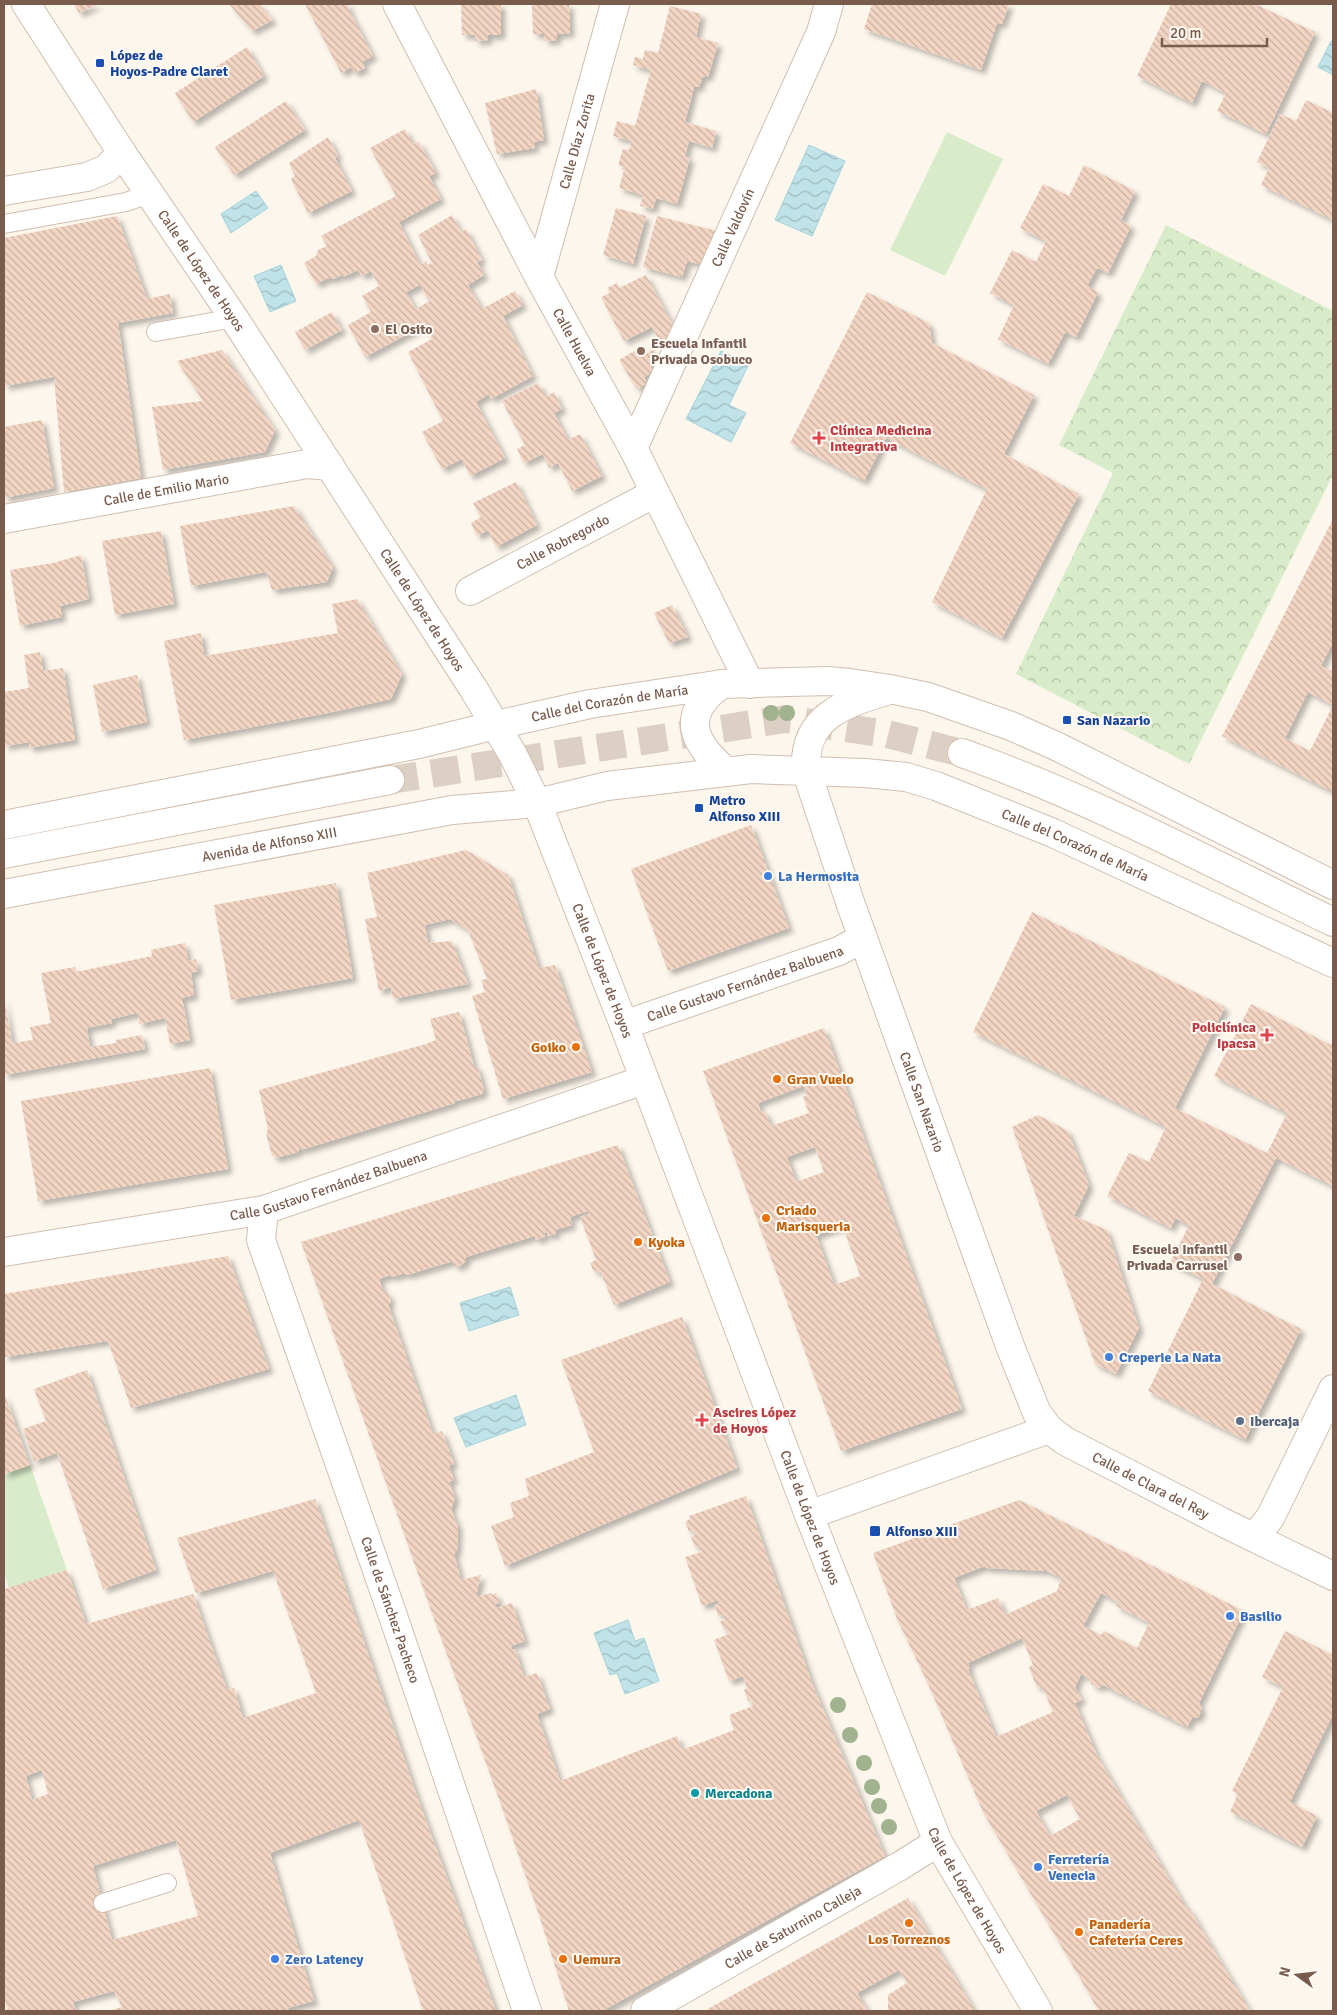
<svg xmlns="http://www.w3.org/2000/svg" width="1337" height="2015" font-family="Signika,sans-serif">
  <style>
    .park { fill: url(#park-crowns) }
    .pitch { fill: #d8ecc9 }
    .water { fill: url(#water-waves); stroke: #a5d3da }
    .building { fill: url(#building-back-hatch); fill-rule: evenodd; filter: url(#shadow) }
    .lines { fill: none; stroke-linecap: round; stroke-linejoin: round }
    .secondary-tunnel { stroke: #dcd0c4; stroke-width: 28; stroke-dasharray: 28 14; stroke-linecap: butt }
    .lane-casing { stroke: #d1beb0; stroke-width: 20 }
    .street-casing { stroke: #d1beb0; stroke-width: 30 }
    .secondary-casing { stroke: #d6c0b0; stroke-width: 30 }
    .lane { stroke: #fff; stroke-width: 18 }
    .street { stroke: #fff; stroke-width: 28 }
    .secondary { stroke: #fff; stroke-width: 28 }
    .tree { fill: #a0b28e }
    .transit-dot { fill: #1a4fb4; stroke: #fffaf3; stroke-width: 2 }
    .education-dot { fill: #8d6e63; stroke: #fffaf3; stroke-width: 2 }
    .health-dot { fill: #e0444e; stroke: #fffaf3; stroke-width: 2 }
    .shop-dot { fill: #3f7fe0; stroke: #fffaf3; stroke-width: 2 }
    .food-dot { fill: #e8710a; stroke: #fffaf3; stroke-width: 2 }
    .service-dot { fill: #5c6f8a; stroke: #fffaf3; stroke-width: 2 }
    .culture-dot { fill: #0f9aa8; stroke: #fffaf3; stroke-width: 2 }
    .labels { text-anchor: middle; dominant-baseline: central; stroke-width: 4; stroke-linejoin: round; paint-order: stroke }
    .transit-label { font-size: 14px; font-weight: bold; fill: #164399; stroke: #fffaf3; text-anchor: start }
    .street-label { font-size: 14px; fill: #7a5c4d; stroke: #fffaf3 }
    .education-label { font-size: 14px; font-weight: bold; fill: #785e54; stroke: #fffaf3; text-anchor: start }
    .health-label { font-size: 14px; font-weight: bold; fill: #be3a42; stroke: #fffaf3; text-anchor: start }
    .shop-label { font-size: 14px; font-weight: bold; fill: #366cbe; stroke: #fffaf3; text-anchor: start }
    .food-label { font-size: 14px; font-weight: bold; fill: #c56008; stroke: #fffaf3; text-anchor: start }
    .service-label { font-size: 14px; font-weight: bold; fill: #4e5e75; stroke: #fffaf3; text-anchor: start }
    .culture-label { font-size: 14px; font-weight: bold; fill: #0d838f; stroke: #fffaf3; text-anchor: start }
  </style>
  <defs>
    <pattern id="park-crowns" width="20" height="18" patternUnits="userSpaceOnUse" patternTransform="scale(1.25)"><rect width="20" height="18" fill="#d8ecc9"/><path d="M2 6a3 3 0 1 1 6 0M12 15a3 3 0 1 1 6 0" fill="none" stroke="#b4c2a5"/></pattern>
    <pattern id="water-waves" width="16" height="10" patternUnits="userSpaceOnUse" patternTransform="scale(1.25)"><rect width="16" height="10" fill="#bfe3e8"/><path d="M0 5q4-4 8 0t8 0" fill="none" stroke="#a0bbbe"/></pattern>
    <pattern id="building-back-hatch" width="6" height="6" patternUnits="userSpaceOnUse" patternTransform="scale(1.25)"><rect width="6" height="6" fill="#f3d5c3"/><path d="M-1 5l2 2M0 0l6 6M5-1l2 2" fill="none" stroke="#cab0a1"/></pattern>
    <filter id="shadow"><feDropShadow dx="4.5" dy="4.5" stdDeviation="2.5" flood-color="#0004"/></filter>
  </defs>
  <rect width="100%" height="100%" fill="#fdf6ec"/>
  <path class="park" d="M1166,225L1333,311V475L1189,764L1016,674L1113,473L1059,445Z"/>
  <path class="pitch" d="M947,132L1003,159L945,276L890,250Z
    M30,1465L67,1570L9,1588L4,1573V1474Z"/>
  <path class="water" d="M1331,41L1333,42V75L1318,67Z
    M809,145L845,161L812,236L775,220Z
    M256,191L268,208L231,233L221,214Z
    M281,265L296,301L270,312L254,276Z
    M721,351L749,364L729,405L746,413L731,442L686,419Z
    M510,1287L519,1315L469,1331L460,1303Z
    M516,1395L526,1425L466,1447L454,1418Z
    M628,1620L635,1641L644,1638L659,1681L625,1694L617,1673L610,1675L594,1633Z"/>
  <path class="building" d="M74,4H98L79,13Z
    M229,4H259L273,20L252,31Z
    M305,4H352L347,6L373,56L362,62L365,68L355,73L351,67L341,73Z
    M461,4H501V35H488V40L475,41V35H462Z
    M532,4H569L570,33L557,34V40L544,41V34H533Z
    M872,4H1009L1002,24L997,23L981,70L864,29Z
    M1171,4H1255L1315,32L1266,134L1217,111L1226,93L1202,81L1192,103L1137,76Z
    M670,6L701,14L696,37L718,43L708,77L703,76L699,87H694L685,122L716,131L712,148L689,141L685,157L690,158L677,204L656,198L653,209L640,206L643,195L619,188L625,167L618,165L623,149L629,150L632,141L613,136L617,121L635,126L651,70L633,65L635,57L643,59L645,50L658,53Z
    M247,47L264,76L193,122L175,93Z
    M536,89L544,140L534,142L535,148L497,154L485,103Z
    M1306,100L1333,113V220L1261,185L1269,168L1257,162L1280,114L1296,121Z
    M286,101L305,130L234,175L215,147Z
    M405,129L413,144L419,142L436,173L429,176L441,199L399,222L420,265L426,261L428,265L432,263L418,235L452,215L461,232L466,229L482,260L477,262L484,275L468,285L482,309L515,291L523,305L503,316L533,376L491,399L489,394L476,402L505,458L470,476L462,459L442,469L422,432L443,421L408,352L432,339L424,325L365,357L348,325L371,312L362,296L379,286L371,271L362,276L358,270L343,277L342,275L333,279L328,278L316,284L304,263L316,256L318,250L327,246L321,236L396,196L370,148ZM420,285L428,300L438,296L416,309L406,292Z
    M328,137L338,156L335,158L352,191L308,213L291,179L295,176L289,163Z
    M1084,165L1135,191L1121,220L1131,226L1108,273L1097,268L1087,286L1098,292L1076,337L1065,332L1048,364L998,339L1014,305L990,293L1012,250L1036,262L1046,241L1020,228L1043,184L1069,196Z
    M616,208L646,216L633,264L603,255Z
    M117,216L147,299L170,294L173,313L118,323L141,478L64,492L54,377L4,386V238Z
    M657,216L721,232L707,266L687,261L682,277L643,267Z
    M646,275L677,333L660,342L652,327L624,341L601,297L610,293L607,288L617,283L619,288Z
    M867,292L929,323L932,343L1034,395L986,489L886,438L864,481L790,443Z
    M332,312L342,330L305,350L295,332Z
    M641,347L646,354L654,349L660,360L650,365L654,371L644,377L647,383L637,389L619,360Z
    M222,350L275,430L265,452L163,470L152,407L203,401L177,361Z
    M538,383L546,397L554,392L562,409L554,413L568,440L580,434L602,476L572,491L558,463L549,468L543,454L524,463L517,449L525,445L502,401Z
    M42,420L54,488L4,498V427Z
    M1004,454L1079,494L1002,638L932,602Z
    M516,482L537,525L496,547L488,530L477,536L471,523L481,517L473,503Z
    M294,506L333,567L327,582L272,590L266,572L191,586L180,526Z
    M1333,519V642L1321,666L1333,672V792L1222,736ZM1308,692L1333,705L1310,751L1285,738Z
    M161,531L174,604L115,615L102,541Z
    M81,555L89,599L60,606L62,617L20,626L10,570L53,563Z
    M357,599L402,674L391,699L333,712L184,740L164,641L201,633L204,656L338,633L332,604Z
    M672,605L688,637L669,643L654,613Z
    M40,652L43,671L63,668L75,740L29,748V742L4,746V692L29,688L24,655Z
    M137,675L147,722L102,732L93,685Z
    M751,825L789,928L668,971L631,869Z
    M466,850L508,875L539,968L555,965L592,1072L503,1099L472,996L485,992L481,980L487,979L468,930L450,919L425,925L428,943L452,941L468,984L393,999L391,987L379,991L365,919L377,917L367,873Z
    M336,883L353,978L231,1000L214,905Z
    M1032,912L1225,1007L1175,1108L1267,1153L1287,1113L1214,1076L1251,1004L1333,1046V1186L1276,1158L1212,1284L1301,1329L1245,1440L1148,1391L1203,1279L1170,1263L1189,1225L1175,1218L1171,1228L1107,1196L1129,1153L1149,1162L1166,1127L973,1032Z
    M185,943L188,961L196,959L198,971L191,973L194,995L182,998L190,1040L170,1044L165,1018L139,1024L138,1013L111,1019L112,1023L87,1028L90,1047L116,1043V1040L142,1035L145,1049L4,1075V997L12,1043L33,1040L30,1027L51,1023L41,973L75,967L76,972L152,956L151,950Z
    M459,1012L474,1066L478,1068L484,1090L482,1094L458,1101L454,1100L455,1103L301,1150L300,1146L298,1152L276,1158L272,1155L266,1134L268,1129L259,1090L426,1044L436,1040L430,1019Z
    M824,1028L962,1409L841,1451L703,1071ZM804,1086L807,1095L803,1097L809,1113L771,1126L765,1111L761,1112L758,1103ZM815,1147L824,1172L796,1182L787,1157ZM843,1226L860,1276L834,1285L816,1235Z
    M210,1068L228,1169L38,1201L21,1101Z
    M1038,1115L1068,1131L1089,1185L1074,1216L1107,1230L1139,1328L1116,1374L1095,1364L1012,1127Z
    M618,1145L670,1282L614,1305L601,1273L593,1270L590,1263L596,1260L580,1217L588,1214V1211L570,1217L572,1225L555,1230L556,1234L547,1236V1232L544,1233L545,1237L536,1240L535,1236L466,1257V1261L462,1265L455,1267L453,1261L407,1275L405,1273L392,1277L391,1275L379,1279L384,1294L388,1292L391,1302L388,1304L433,1434L442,1431L454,1464L449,1465L454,1480L449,1482L455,1498L451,1509L458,1527L457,1552L454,1553L461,1580L481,1575L476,1597L491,1593L492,1595L496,1593L499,1603L495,1604L497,1608L512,1603L525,1641L511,1646L512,1650L515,1649L524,1677L537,1673L550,1709L537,1714L560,1781L677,1736L682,1750L734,1730L729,1715L753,1706L751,1700L748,1701L744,1690L747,1688L743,1676L729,1681L714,1640L729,1634L728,1630L725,1631L720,1622L724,1620L723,1614L718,1616L715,1605L719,1604L718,1600L702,1606L685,1557L701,1552L699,1546L695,1547L691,1537L695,1535L693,1530L689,1531L685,1522L690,1519L689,1516L746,1496L812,1683L885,1856L602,2011H569L540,1918L501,1805L424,1591L301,1242Z
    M228,1256L269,1369L131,1408L108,1341L4,1357V1294Z
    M682,1317L737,1468L505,1566L491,1526L514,1517L510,1503L529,1496L525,1479L594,1452L561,1360Z
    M87,1370L156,1570L103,1589L57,1453L34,1461L23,1429L46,1421L34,1389Z
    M4,1393L30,1465L4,1474Z
    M315,1499L418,1799L496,2011H423L359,1820L270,1853L314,2001L288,2008L289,2011H109L122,2007L114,1991L73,2002L76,2011H8L4,1998V1589L67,1570L86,1624L193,1594L227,1690L234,1688L243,1718L316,1693L273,1571L196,1593L177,1538ZM42,1770L48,1794L32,1800L26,1776ZM176,1840L198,1916L112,1940L93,1866Z
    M1019,1500L1244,1611L1199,1703L1202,1709L1198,1718H1192L1187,1727L1103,1685L1099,1688L1091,1684L1090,1679L1081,1674L1075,1687L1082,1700L1075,1703L1097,1755L1187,1909L1189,1908L1250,2011H1099L983,1812L929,1686L897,1619L873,1553ZM985,1566L986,1568L1047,1571L1061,1578L1057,1591L1005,1615L998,1598L967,1610L954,1578ZM1101,1593L1118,1602L1116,1606L1149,1623L1137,1648L1104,1631L1101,1635L1083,1626ZM1022,1638L1033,1665L1029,1667L1037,1688L1042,1686L1053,1712L996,1737L968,1669H970L968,1663ZM1067,1795L1080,1819L1050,1836L1036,1811Z
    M1285,1631L1333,1655V1714L1290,1802L1317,1816L1302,1847L1230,1812L1238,1794L1232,1791L1283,1687L1262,1677Z
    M908,1898L975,2011H888V1995L907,1983L899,1970L857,1993L868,2011H704Z"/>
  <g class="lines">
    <path class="secondary-tunnel" d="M390,780L785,719L887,734L962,753"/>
    <defs>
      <path id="lane" d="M4,224L126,202L149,194
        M156,332L234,318
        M103,1903L167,1883"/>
      <g id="street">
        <path id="s1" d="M26,4L122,153L234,318L473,688L512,753L537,803"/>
        <path id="s2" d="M397,4L539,277L633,448L750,684"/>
        <path d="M4,191L87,177L106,169L122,153"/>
        <path id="s3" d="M539,277L615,4"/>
        <path id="s4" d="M633,448L821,32L829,4"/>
        <path id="s5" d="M4,519L307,464L330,466"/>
        <path id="s6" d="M470,591L655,493"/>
        <path d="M722,684C679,714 692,743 727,772"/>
        <path id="s7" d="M886,691C843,704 803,717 806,770L850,902L1010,1346L1037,1413L1049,1429L1065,1441L1222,1522L1333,1576"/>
        <path id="s8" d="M4,825L419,744L496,725L590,704L722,684L828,681L850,683L890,689L928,697L1011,726L1056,746L1333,885"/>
        <path id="s9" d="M4,894L452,810L537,803L607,786L751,769L865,773L906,777L936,786L1053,833L1333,963"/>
        <path id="s10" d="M624,1025L839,951L863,938"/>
        <path id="s11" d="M264,1210L261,1240L391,1610L527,2011"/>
        <path id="s12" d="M4,1252L264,1210L644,1080"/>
        <path d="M809,1515L1049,1429"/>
        <path d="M1254,1537L1270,1518L1333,1389"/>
        <path id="s13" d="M645,2011L900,1866L938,1842"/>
      </g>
      <g id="secondary">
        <path d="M962,753C1090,798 1211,863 1333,922"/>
        <path id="s14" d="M537,803L624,1025L809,1515L938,1842L1038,2011"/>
        <path d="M4,854L390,780"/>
      </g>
    </defs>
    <use href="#lane" class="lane-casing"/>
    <use href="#street" class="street-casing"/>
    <use href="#secondary" class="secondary-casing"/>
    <use href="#lane" class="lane"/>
    <use href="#street" class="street"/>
    <use href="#secondary" class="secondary"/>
  </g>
  <g class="tree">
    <circle cx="771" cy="713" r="8"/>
    <circle cx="787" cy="713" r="8"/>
    <circle cx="838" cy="1705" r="8"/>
    <circle cx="850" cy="1735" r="8"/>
    <circle cx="864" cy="1763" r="8"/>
    <circle cx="872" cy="1787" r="8"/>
    <circle cx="879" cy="1806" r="8"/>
    <circle cx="889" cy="1827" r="8"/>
  </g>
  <g class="transit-dot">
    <rect x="95" y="58" width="10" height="10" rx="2.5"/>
    <rect x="1062" y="715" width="10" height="10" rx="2.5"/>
    <rect x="694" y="803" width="10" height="10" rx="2.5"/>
    <rect x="869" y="1525" width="12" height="12" rx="2.5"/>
  </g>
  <g class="education-dot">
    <circle cx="375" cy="329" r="5"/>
    <circle cx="641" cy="351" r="5"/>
    <circle cx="1238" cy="1257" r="5"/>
  </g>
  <g class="health-dot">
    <path d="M816.5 430.5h5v5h5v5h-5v5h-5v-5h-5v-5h5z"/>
    <path d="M1264.5 1027.5h5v5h5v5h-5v5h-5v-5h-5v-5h5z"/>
    <path d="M699.5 1412.5h5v5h5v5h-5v5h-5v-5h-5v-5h5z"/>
  </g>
  <g class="shop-dot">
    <circle cx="768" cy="876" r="5"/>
    <circle cx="1109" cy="1357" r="5"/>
    <circle cx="1230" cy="1616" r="5"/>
    <circle cx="1038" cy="1867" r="5"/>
    <circle cx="275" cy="1959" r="5"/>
  </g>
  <g class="food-dot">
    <circle cx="576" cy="1047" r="5"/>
    <circle cx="777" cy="1079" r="5"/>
    <circle cx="766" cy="1218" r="5"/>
    <circle cx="638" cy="1242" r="5"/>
    <circle cx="909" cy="1923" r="5"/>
    <circle cx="1079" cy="1932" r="5"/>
    <circle cx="563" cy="1959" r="5"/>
  </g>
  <circle class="service-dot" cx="1240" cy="1421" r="5"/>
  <circle class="culture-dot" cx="695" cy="1793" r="5"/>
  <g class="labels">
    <g class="transit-label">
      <text x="110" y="55">López de<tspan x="110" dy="16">Hoyos-Padre Claret</tspan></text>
      <text x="1077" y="720">San Nazario</text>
      <text x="709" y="800">Metro<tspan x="709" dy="16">Alfonso XIII</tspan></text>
      <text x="886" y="1531">Alfonso XIII</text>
    </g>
    <g class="street-label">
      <text stroke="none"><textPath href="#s3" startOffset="141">Calle Díaz Zorita</textPath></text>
      <text stroke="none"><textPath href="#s4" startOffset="242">Calle Valdovín</textPath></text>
      <text stroke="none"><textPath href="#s1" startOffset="319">Calle de López de Hoyos</textPath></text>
      <text stroke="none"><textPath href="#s2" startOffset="382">Calle Huelva</textPath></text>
      <text stroke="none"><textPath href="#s5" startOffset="165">Calle de Emilio Mario</textPath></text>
      <text stroke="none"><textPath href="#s6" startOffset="105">Calle Robregordo</textPath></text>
      <text stroke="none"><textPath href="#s1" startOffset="724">Calle de López de Hoyos</textPath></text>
      <text stroke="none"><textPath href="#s8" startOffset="618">Calle del Corazón de María</textPath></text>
      <text stroke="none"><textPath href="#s9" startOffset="270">Avenida de Alfonso XIII</textPath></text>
      <text stroke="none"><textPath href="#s9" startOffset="1096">Calle del Corazón de María</textPath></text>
      <text stroke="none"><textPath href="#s14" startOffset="180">Calle de López de Hoyos</textPath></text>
      <text stroke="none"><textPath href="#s10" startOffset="128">Calle Gustavo Fernández Balbuena</textPath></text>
      <text stroke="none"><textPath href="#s7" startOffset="476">Calle San Nazario</textPath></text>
      <text stroke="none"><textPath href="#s12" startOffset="332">Calle Gustavo Fernández Balbuena</textPath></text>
      <text stroke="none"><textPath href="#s7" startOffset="944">Calle de Clara del Rey</textPath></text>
      <text stroke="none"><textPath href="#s14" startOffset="765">Calle de López de Hoyos</textPath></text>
      <text stroke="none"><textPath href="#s11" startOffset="422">Calle de Sánchez Pacheco</textPath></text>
      <text stroke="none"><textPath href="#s14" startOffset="1170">Calle de López de Hoyos</textPath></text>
      <text stroke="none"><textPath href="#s13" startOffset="170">Calle de Saturnino Calleja</textPath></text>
    </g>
    <g class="education-label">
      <text x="385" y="329">El Osito</text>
      <text x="651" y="343">Escuela Infantil<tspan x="651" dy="16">Privada Osobuco</tspan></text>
      <text x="1228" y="1249" text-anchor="end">Escuela Infantil<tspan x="1228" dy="16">Privada Carrusel</tspan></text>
    </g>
    <g class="health-label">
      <text x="830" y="430">Clínica Medicina<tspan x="830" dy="16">Integrativa</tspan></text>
      <text x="1256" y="1027" text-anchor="end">Policlínica<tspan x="1256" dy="16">Ipacsa</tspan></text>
      <text x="713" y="1412">Ascires López<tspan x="713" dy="16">de Hoyos</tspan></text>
    </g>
    <g class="shop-label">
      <text x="778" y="876">La Hermosita</text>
      <text x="1119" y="1357">Creperie La Nata</text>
      <text x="1240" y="1616">Basilio</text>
      <text x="1048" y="1859">Ferretería<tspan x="1048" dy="16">Venecia</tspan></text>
      <text x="285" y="1959">Zero Latency</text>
    </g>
    <g class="food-label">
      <text x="566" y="1047" text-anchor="end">Goiko</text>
      <text x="787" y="1079">Gran Vuelo</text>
      <text x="776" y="1210">Criado<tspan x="776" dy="16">Marisqueria</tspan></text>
      <text x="648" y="1242">Kyoka</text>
      <text x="1089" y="1924">Panadería<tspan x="1089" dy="16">Cafetería Ceres</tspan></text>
      <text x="909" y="1939" text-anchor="middle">Los Torreznos</text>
      <text x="573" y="1959">Uemura</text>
    </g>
    <g class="service-label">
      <text x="1250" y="1421">Ibercaja</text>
    </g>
    <g class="culture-label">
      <text x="705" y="1793">Mercadona</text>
    </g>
  </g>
  <rect width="1337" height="2015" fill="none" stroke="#7a5c4d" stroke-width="10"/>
  <g transform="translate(1297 1975) rotate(285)" stroke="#fffaf3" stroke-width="4" paint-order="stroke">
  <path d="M0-4L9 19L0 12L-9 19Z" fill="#7a5c4d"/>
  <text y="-8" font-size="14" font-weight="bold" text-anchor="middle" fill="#7a5c4d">N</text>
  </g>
  <path d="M1162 38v8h105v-8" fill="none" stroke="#7a5c4d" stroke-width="2.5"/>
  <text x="1170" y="38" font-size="15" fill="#7a5c4d" stroke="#fffaf3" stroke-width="4" paint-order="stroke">20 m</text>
</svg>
